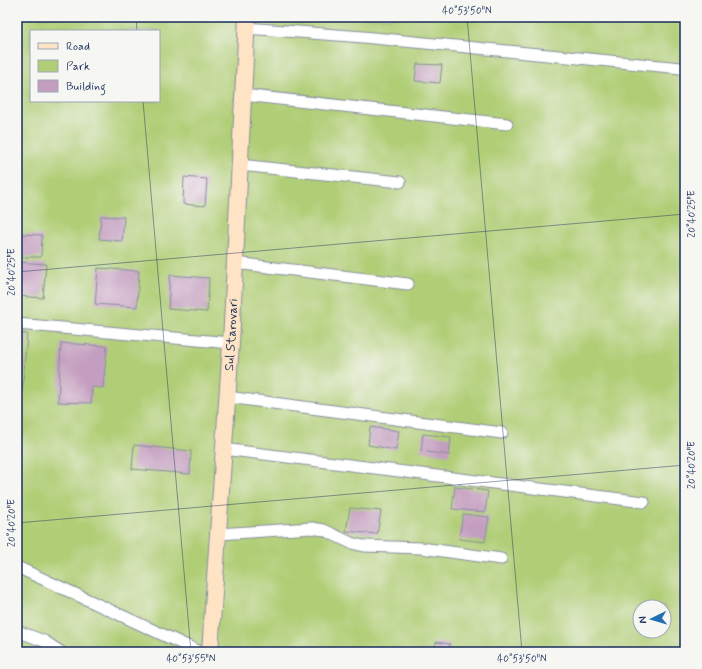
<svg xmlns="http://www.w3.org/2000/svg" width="702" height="669" font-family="Mynerve,sans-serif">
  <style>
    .green { fill: #b0ce76; stroke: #667e6a; fill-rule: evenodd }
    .building { fill: #c49ec0 }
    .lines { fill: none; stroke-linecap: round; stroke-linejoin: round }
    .minor-casing { stroke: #868d9c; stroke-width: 13 }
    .secondary-casing { stroke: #868d9c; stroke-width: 18 }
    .minor { stroke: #fff; stroke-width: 11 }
    .secondary { stroke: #fee4c5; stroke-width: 16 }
    .ticks { fill: none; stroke: #1b2f5e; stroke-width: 1; stroke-opacity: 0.45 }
    .labels { text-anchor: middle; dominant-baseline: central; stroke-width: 4; stroke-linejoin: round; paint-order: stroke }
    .street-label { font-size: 13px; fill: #1b2f5e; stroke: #f6f6f2 }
    .neatline { fill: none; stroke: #1b2f5e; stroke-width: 1.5 }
    .ticks-label { font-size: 10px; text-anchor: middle; fill: #1b2f5e }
  </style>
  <rect width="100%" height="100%" fill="#f6f6f2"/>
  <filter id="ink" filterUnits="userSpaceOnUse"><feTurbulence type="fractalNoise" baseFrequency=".025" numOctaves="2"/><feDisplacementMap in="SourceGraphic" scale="8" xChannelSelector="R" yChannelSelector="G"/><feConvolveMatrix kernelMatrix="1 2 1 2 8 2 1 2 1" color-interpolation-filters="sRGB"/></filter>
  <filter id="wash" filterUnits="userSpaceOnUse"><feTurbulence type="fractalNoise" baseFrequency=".012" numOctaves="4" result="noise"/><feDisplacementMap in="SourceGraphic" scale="16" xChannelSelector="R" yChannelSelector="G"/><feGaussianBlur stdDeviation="0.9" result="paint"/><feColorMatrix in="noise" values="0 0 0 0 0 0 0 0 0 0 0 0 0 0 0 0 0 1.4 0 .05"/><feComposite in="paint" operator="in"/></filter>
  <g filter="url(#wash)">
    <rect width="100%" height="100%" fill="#f0ebd9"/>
    <path class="green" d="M17,17H685V652H17ZM31,31H159V101H31ZM640,607H664V631H640Z"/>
    <g id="blocks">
      <path class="building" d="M417,64L442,65L440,83L415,81Z
        M184,177L207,179L205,206L183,204Z
        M101,216L124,217L122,241L99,239Z
        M17,234L42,235L41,257H17Z
        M17,262L46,264L43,298L17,296Z
        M98,268L139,271L137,307L95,304Z
        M170,275L209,278L207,312L168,309Z
        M17,333L27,334L18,443H17Z
        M61,343L107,346L103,388L92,387L91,403L58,402Z
        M370,427L399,431L396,450L368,445Z
        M423,434L451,437L449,455L421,451Z
        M134,445L191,451L190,474L132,469Z
        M455,487L488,491L485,512L452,509Z
        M350,508L381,511L377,534L346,531Z
        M463,514L489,517L485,542L459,539Z
        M436,642L450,644L449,652H434Z"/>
    </g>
  </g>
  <g filter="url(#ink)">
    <use href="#blocks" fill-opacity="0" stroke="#868d9c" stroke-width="1"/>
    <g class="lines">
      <defs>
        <path id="minor" d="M246,28L363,37L681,68L685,70
          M243,95L507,124
          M239,165L400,182
          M235,263L408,284
          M17,324L231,343
          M227,397L502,433
          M223,449L644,502
          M218,534L312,528L324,530L351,543L364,546L421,548L501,559
          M17,567L200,652
          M17,631L44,641L61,652"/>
        <g id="secondary">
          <path id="s1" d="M210,652L231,343L247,17"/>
        </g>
      </defs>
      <use href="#minor" class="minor-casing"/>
      <use href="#secondary" class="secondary-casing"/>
      <use href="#minor" class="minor"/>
      <use href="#secondary" class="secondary"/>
    </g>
  </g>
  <path class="ticks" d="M136,17L137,31M467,17L522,652M17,21L59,17M143,101L191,652M17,272L685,214M17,523L685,465"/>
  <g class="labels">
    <g class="street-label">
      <text stroke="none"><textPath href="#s1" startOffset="318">Sul Starovari</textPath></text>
    </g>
  </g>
  <rect width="702" height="669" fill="none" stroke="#f6f6f2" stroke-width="44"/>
  <rect x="30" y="30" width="130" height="72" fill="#f6f6f2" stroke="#9ea6b7"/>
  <rect x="38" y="43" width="20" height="6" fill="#fee4c5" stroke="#9ea6b7"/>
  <text x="66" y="50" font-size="12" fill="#1b2f5e">Road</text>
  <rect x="38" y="60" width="20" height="12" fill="#b0ce76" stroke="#9ea6b7"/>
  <text x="66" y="70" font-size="12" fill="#1b2f5e">Park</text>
  <rect x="38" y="80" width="20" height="12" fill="#c49ec0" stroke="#9ea6b7"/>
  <text x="66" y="90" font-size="12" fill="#1b2f5e">Building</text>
  <g transform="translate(652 619) rotate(265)"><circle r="19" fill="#f6f6f2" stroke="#9ea6b7"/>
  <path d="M0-3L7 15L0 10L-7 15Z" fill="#1f6fb2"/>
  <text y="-6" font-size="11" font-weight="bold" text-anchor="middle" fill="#1b2f5e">N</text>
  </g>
  <rect x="22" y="22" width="658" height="625" class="neatline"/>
  <g class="ticks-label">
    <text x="467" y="14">40°53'50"N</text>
    <text transform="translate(691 214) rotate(-90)" y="4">20°40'25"E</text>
    <text transform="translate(11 272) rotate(-90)" y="4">20°40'25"E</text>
    <text transform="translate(691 465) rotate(-90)" y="4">20°40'20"E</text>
    <text transform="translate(11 523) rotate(-90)" y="4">20°40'20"E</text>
    <text x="191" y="662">40°53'55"N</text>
    <text x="522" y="662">40°53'50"N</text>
  </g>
</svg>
